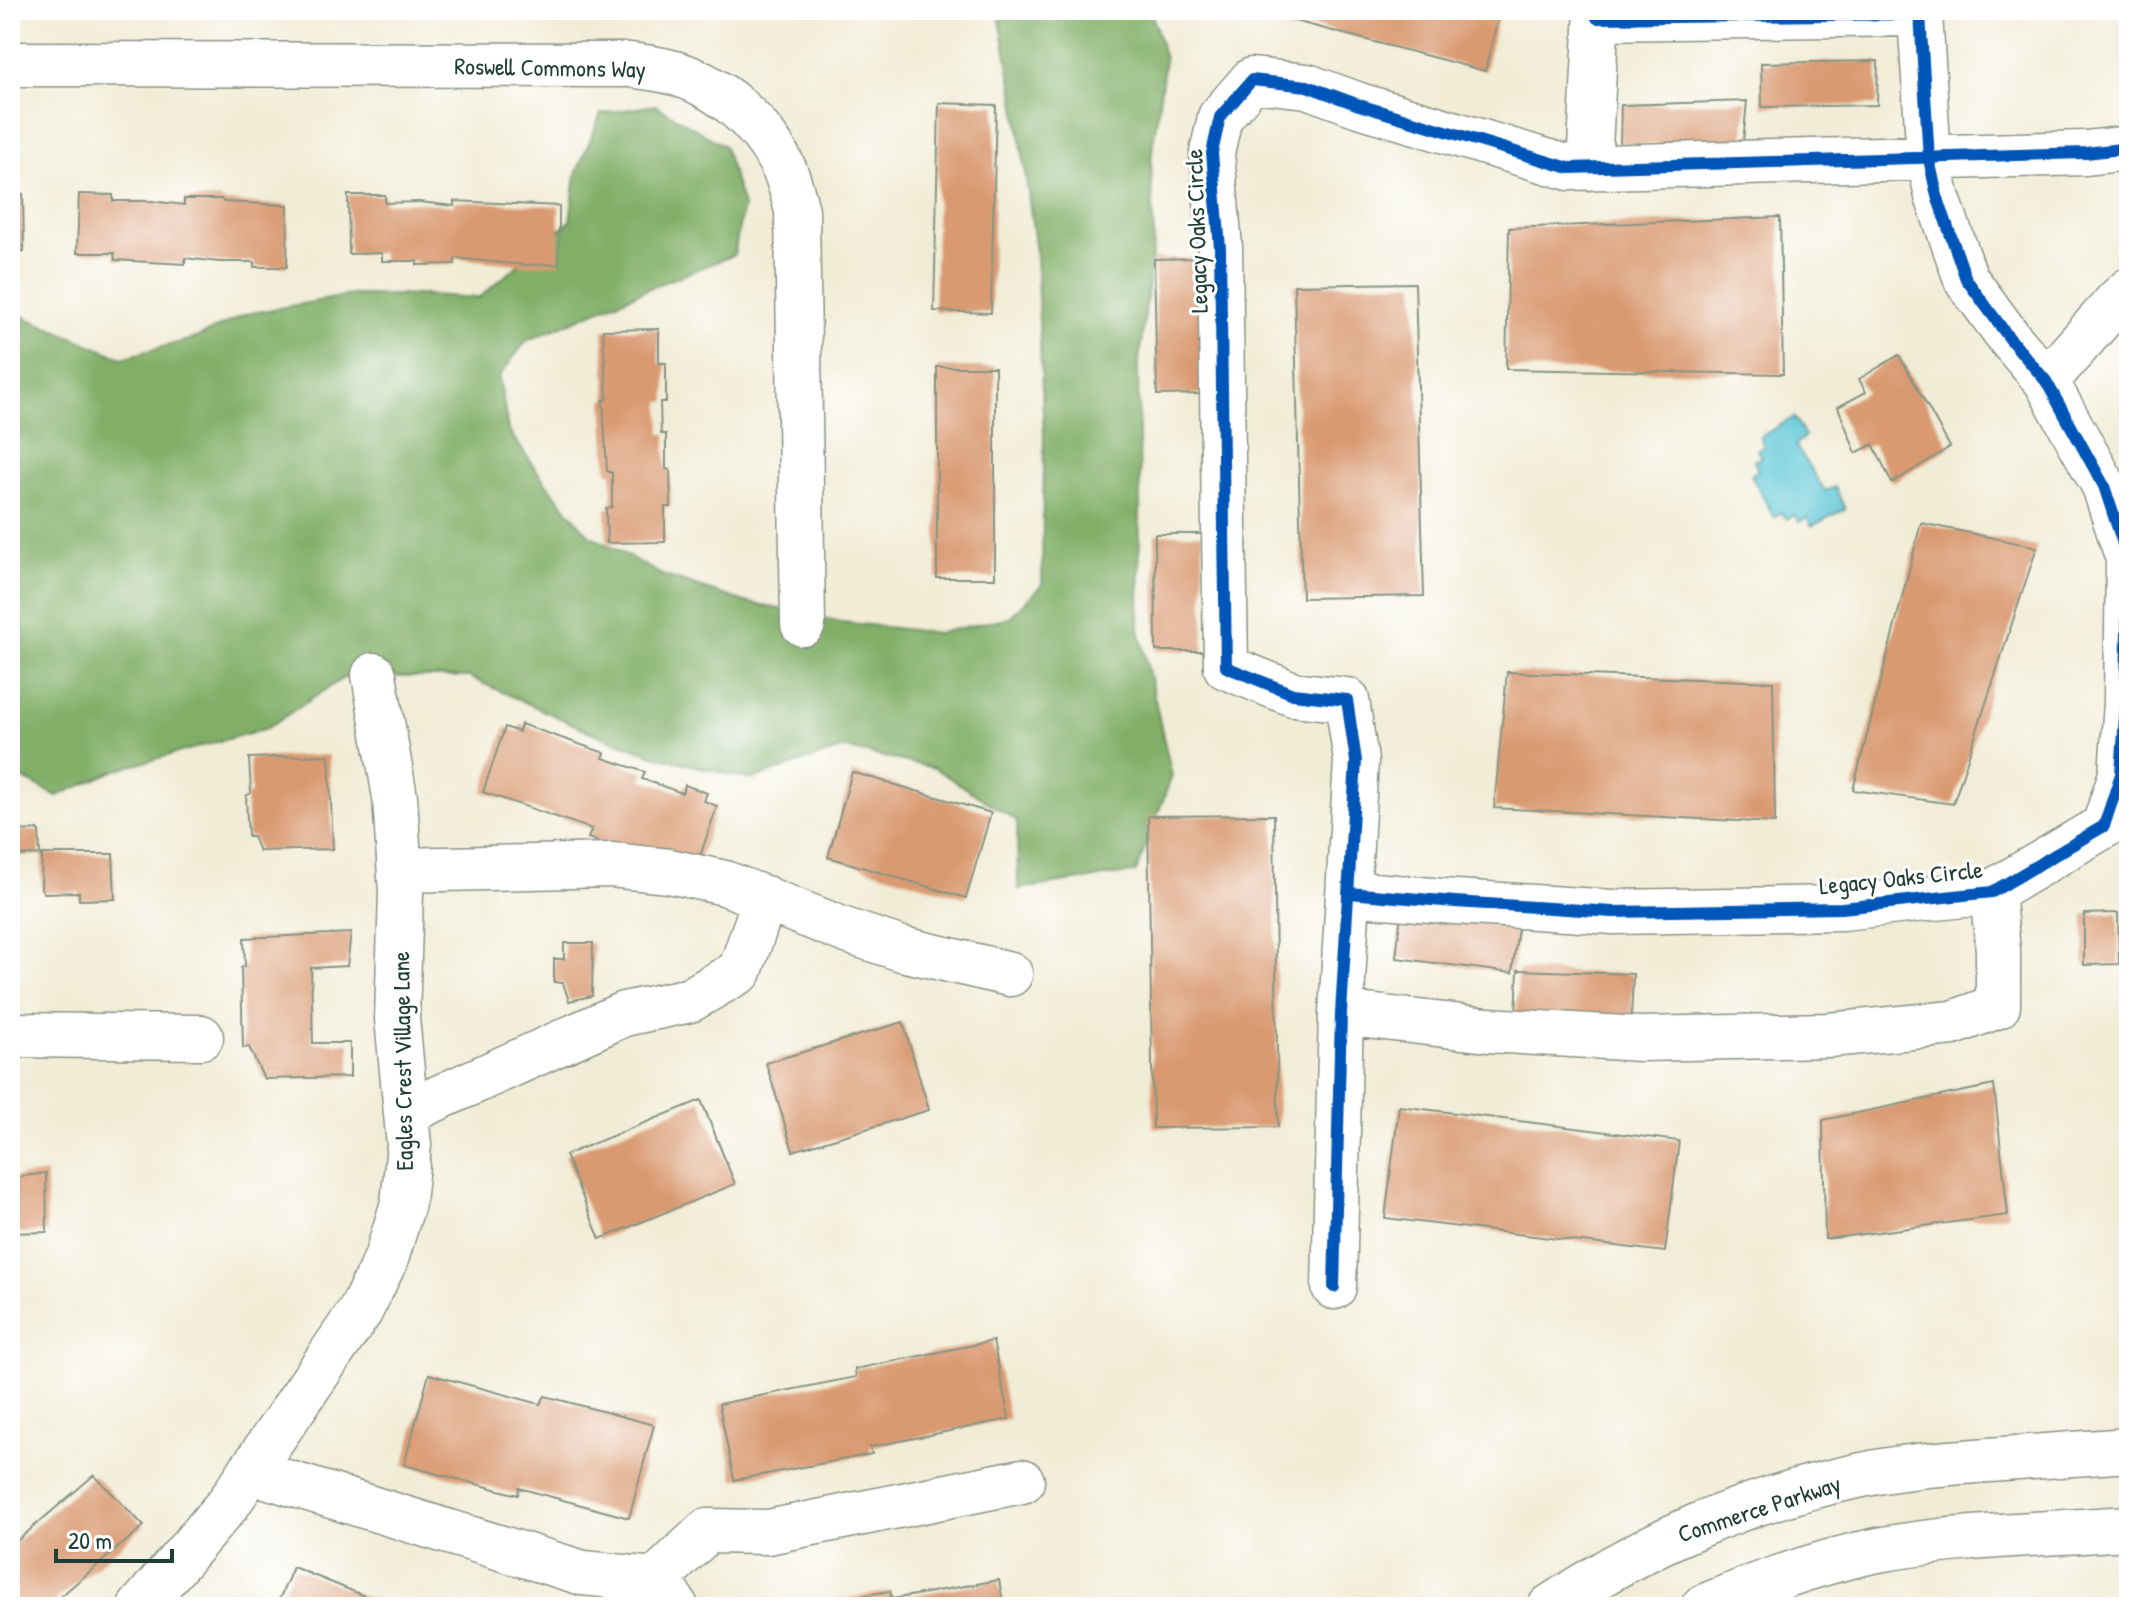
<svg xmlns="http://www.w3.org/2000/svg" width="2139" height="1617" font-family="'Patrick Hand',sans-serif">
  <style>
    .forest { fill: #81af68; stroke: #50764e; stroke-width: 2 }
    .water { fill: #5bc6d6; stroke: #3d8285; stroke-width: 2 }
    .building { fill: #d99a71 }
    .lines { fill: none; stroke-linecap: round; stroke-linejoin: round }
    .minor-casing { stroke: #889484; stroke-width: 47 }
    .minor { stroke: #fff; stroke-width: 44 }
    .cycleway-casing { stroke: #fff; stroke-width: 17 }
    .cycleway { stroke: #0057b8; stroke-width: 12 }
    .labels { text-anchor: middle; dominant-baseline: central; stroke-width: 6; stroke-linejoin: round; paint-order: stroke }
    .street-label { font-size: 24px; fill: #1f3d34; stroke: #fff }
  </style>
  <rect width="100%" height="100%" fill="#fff"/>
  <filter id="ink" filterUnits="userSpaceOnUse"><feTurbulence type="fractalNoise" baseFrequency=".0125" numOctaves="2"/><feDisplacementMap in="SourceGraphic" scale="16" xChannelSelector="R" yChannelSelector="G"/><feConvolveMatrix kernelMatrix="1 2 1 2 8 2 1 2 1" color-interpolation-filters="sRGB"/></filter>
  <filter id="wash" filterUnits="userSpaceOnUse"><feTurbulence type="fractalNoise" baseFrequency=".006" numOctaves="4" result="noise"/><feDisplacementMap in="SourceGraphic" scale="32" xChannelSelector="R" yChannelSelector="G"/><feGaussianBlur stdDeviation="1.8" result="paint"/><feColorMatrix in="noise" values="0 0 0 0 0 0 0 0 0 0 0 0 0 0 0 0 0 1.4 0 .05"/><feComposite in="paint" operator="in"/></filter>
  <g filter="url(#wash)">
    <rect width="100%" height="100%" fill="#f1ecd5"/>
    <path class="forest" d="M998,10H1151L1165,59L1151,160L1154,241L1138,369L1140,495L1139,629L1172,776L1136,872L1018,889L1017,821L934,768L844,748L751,780L653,755L595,734L469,677H345L267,728L116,770L57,796L10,772V317L22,316L122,358L196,338L246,314L351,295H429L479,298L570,221L576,174L601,114L655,105L724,146L743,206L734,255L659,284L526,341L499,377L508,430L549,487L588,534L662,575L745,602L842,622L938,633L1010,617L1042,585L1044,436L1036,252L1016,105Z"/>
    <path class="water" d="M1794,417L1805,436L1795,445L1825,491L1835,487L1845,509L1812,526L1807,518L1799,522L1795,515L1787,519L1781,512L1774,517L1751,475L1758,470L1754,461L1761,457L1757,450L1764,446L1760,437Z"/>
    <g id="blocks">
      <path class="building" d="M1253,10H1500L1485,71Z
        M1878,61L1877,105L1762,107L1761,63Z
        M1747,101L1743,143L1620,145L1621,105Z
        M939,103L996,105L991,313L934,311Z
        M10,194H23L24,251L10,252Z
        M79,194L113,195V201H150L184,205V199H221L224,202L288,205L287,267H254V262H219L185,258V264L115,260L114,253H77Z
        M348,195H385V203L419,202L454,206V201L559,206V264L525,265L455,258V264L417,265V261H382V253L349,254Z
        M1780,217L1783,374L1506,369L1509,228Z
        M1201,258L1204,394L1157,395L1154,259Z
        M1415,283L1424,596L1302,598L1294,285Z
        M659,329V363H666V402H660L661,434H666V469L670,470L671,507H665V542L607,543L606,508L612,507V473L607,471L603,400L607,399L603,330Z
        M1899,355L1950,447L1892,483L1873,444L1856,453L1838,407L1866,392L1859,379Z
        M937,367H995V578H937Z
        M1921,523L2037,547L1953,804L1853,790Z
        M1155,534H1203L1204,651H1156Z
        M1507,672L1773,682L1775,823L1494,808Z
        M521,724L605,753L603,758L645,772L642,779L682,793L685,785L707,793L704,801L717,806L694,874L588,838L592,829L483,792L505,727L519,732Z
        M329,755L333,849L259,851L253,837H248L246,796L251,793L249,758Z
        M852,772L991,813L966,898L828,857Z
        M1274,815L1278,1127L1153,1128L1148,816Z
        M39,830L40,855L10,856V831Z
        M42,854H113L115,899L79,900V892L44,893L41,888Z
        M1401,913L1518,928L1512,973L1396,958Z
        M2118,913L2119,964L2084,965V914Z
        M351,933L347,966L311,968L313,1043H350V1077L264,1079L249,1047L243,1048L241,968L245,966L244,938Z
        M564,943H593L592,996L569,1001L563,983L554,982V959H564Z
        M1518,970L1633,974L1631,1020L1516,1016Z
        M903,1022L929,1110L793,1151L766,1063Z
        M1994,1085L2008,1215L1825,1239L1823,1120Z
        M701,1100L735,1184L600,1239L565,1155Z
        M1399,1106L1679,1141L1665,1252L1385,1218Z
        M46,1173L47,1232L10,1233V1178Z
        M993,1341L1009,1419L870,1447L872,1454L734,1480L719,1404L856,1377L855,1369Z
        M429,1374L540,1404L545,1396L654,1425L629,1518L519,1488L518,1495L404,1465Z
        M94,1475L144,1526L48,1607H10V1547Z
        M293,1567L392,1607H276Z
        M999,1580L1004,1607H808L807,1605L890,1591L892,1599Z"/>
    </g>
  </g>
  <g filter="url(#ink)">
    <use href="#blocks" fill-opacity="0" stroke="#889484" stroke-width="2"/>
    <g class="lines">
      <defs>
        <path id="minor" d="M10,64L630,65C643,67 655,68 667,71C718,83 762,122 784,169C790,181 793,197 797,210L803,624
          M1589,168L1597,10
          M2046,381L2117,301L2129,290
          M400,870L611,865L669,871L725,883L847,931L902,949L1010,974
          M1349,893L1455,902L1613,912L1842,908L1992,892L2104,826L2121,774L2126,702L2128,559L2104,486L2046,381L2010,339L1966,279L1937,196L1929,159L1920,14L1597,18
          M1341,1013L1488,1030L1641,1039L1829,1035L1953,1023L1998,1006V950L1992,892
          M10,1035L201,1037
          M407,1112L624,1014L690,1000L740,971L765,898
          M1334,1287L1341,1013L1356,761L1347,700L1293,694L1226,667L1220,248L1212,153L1220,117L1252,80L1307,86L1359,105L1569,168L2086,153L2129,148
          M250,1471L583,1573L655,1580L664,1588L676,1607
          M655,1580L707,1531L768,1532L1022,1481
          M140,1607L228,1504L361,1310L386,1259L403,1203L409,1145L397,1018L401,893L395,797L374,675
          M1550,1607C1647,1541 1746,1499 1862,1475C1903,1466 1947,1463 1989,1460C2036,1457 2082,1453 2129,1450
          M1703,1607C1760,1583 1818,1562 1878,1550C1960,1535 2046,1534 2129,1528"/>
      </defs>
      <use href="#minor" class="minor-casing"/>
      <use href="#minor" class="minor"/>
      <defs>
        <path id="cycleway" d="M1349,893L1455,902L1613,912L1842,908L1992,892L2104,826L2121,774L2126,702L2128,559L2104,486L2046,381L2010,339L1966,279L1937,196L1929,159L1920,14L1597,18
          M1334,1287L1341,1013L1356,761L1347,700L1293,694L1226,667L1220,248L1212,153L1220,117L1252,80L1307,86L1359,105L1569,168L2086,153L2129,148"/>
      </defs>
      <use href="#cycleway" class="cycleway-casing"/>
      <use href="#cycleway" class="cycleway"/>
    </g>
  </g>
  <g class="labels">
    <g class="street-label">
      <text transform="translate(550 67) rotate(1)">Roswell Commons Way</text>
      <text transform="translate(1196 231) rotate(-92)">Legacy Oaks Circle</text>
      <text transform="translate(1901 877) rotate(-6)">Legacy Oaks Circle</text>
      <text transform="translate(402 1061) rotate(-91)">Eagles Crest Village Lane</text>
      <text transform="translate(1759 1508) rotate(-18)">Commerce Parkway</text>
    </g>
  </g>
  <rect width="2139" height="1617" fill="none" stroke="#fff" stroke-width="40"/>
  <path d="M56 1549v12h116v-12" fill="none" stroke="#1f3d34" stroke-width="4"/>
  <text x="68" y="1549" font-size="24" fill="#1f3d34" stroke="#ffffff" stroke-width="6" paint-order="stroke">20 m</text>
</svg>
